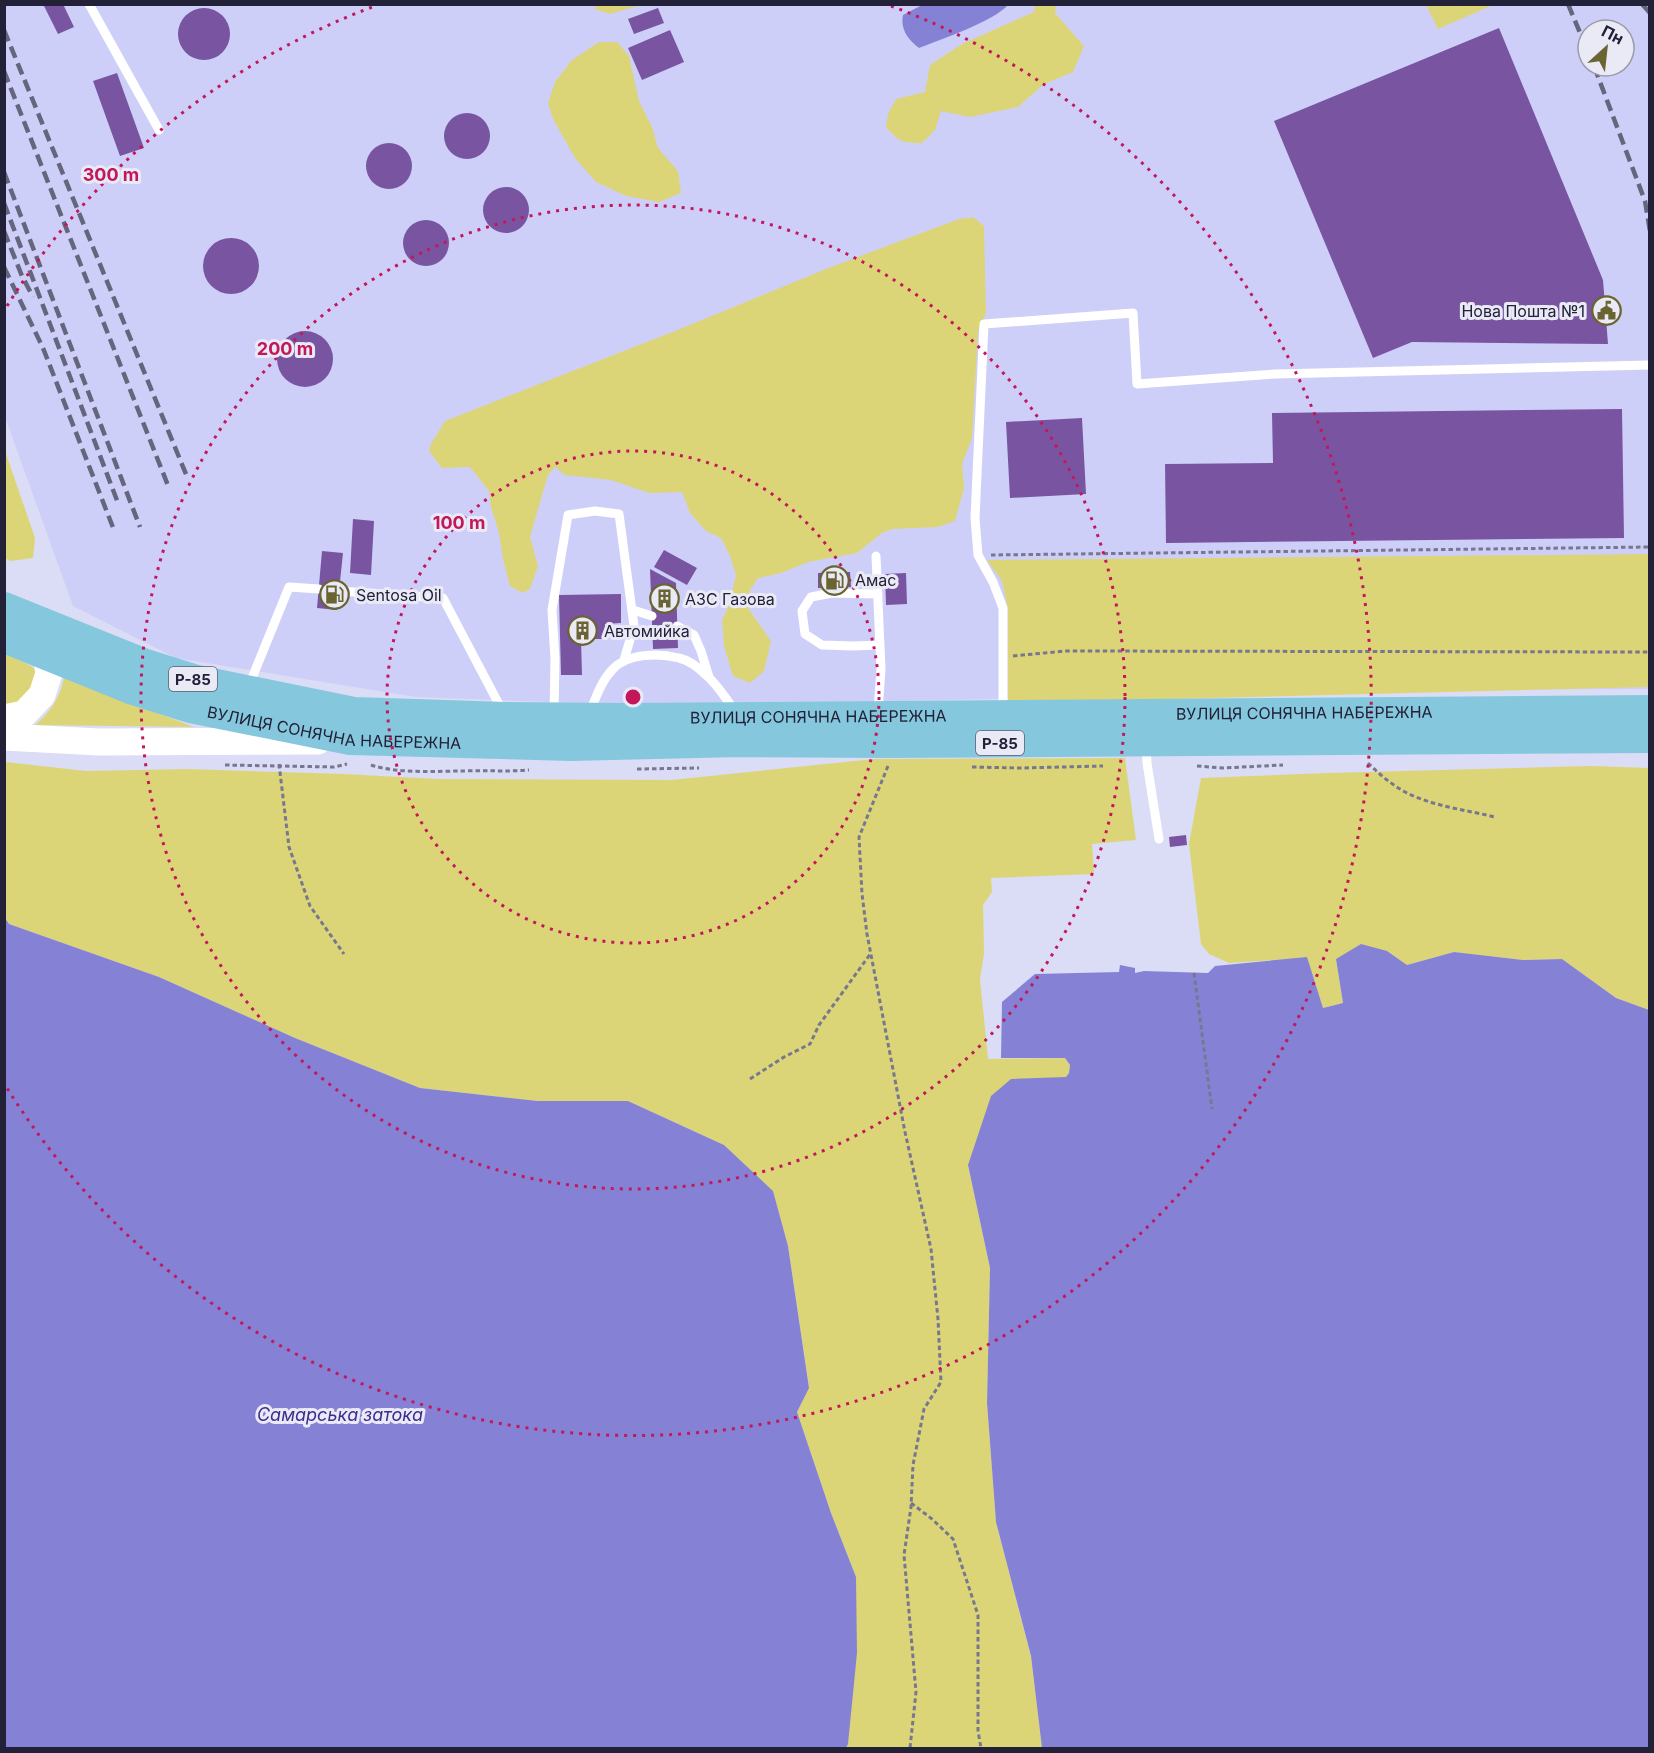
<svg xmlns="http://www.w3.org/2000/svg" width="1654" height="1753" font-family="Inter,sans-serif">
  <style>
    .built { fill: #cecff8; fill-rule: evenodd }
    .green { fill: #dcd577 }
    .water { fill: #8582d5 }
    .building { fill: #7954a1 }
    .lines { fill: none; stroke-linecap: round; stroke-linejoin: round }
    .path { stroke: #77778f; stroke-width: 3; stroke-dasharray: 4.5 3; stroke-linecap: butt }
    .lane { stroke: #fff; stroke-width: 9 }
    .secondary { stroke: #fff; stroke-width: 27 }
    .primary { stroke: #85c8de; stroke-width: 30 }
    .rail { stroke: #65657d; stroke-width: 4.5; stroke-dasharray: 12 6; stroke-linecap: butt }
    .ring { fill: none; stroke: #c2185b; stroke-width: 3; stroke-dasharray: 3 6 }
    .labels { text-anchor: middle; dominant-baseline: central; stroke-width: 6; stroke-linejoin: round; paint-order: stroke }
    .shield { fill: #eaeaf7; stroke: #5e5d71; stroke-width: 1.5 }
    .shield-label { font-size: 15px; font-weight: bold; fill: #222138 }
    .poi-label { font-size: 16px; fill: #222138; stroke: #eaeaf7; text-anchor: start }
    .street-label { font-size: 16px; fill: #222138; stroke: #eaeaf7 }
    .water-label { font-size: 18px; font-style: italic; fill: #3e2c8e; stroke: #eaeaf7 }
    .centre { fill: #c2185b; stroke: #eaeaf7; stroke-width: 3 }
    .ring-label { font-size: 18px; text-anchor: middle; font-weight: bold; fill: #c2185b; stroke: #eaeaf7; stroke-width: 6; stroke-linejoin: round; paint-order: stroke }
  </style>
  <rect width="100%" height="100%" fill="#dbdcf5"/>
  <path class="built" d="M5,5H1649V689L1429,690L657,706L416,697L176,658L73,606L5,417ZM1588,30H1624V66H1588Z"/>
  <path class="green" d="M596,5V4L640,5L610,14L595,9Z
    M1035,5H1056L1055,13L1084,46L1073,72L1044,84L1018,107L970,117L941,111L935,130L922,143C903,143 899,142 886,127L888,114L896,99L925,92L930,65L962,44L1034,12Z
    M1426,5H1493L1438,29Z
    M599,42H617L629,56L639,101L652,127L658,148L678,171L681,193L659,202L626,196L596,182L575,158L553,119L548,103L555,82L572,60Z
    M973,217L984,226L986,313L978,331L972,438L962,464L964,488L955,521L938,527L892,529L882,533L857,553L808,562L781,573L758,578L749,592L748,608L771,641L764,671L750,683L733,676L724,646L722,620L729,605L736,575L730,556L721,538L706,531L690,513L682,492L649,493L611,480L565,475L555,467L548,475L530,537L538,566L530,589L523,593L510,586L503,559L499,533L491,507L489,491L470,467L442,468L429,451L431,444L445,421L675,331L831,267L959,219Z
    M4,448L35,538L33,558L10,561L5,558Z
    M1649,554V687L1008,703V609L1002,581L987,560Z
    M5,654C11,657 32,664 35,670C40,679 26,698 18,703C14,705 9,707 5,708Z
    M64,677L194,727L35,725C50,713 61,696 64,677Z
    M1125,758L1136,840L1092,844L1094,874L991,878L992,892L983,905L984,953L980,979L988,1059L1065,1058L1070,1065L1069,1073L1066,1077L968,1165L990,1268L987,1403L996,1522L1031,1657L1042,1748H846L848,1743L856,1577L831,1513L797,1412L809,1387L788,1246L773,1192L724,1145L628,1101H538L420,1088L295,1038L159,977L9,924L5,918V762L86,771L187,769L344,774L437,779L671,780L874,759Z
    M1591,766L1649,768V1010L1616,998L1562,959L1523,960L1454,952L1407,965L1387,951L1336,959L1343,1003L1323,1008L1307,958L1229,963L1209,954L1201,944L1189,844L1201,778L1328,773Z"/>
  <path class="water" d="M922,5V4L1008,5C994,21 942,39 919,48C908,40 900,29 903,15Z
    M5,918L9,924L159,977L295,1038L420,1088L538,1101H628L724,1145L773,1191L788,1246L809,1388L797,1412L831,1513L856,1577L857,1653L848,1744L846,1748H5Z
    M1361,944L1387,951L1407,965L1454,952L1523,960L1562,959L1616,998L1649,1010V1748H1042L1031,1656L996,1522L987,1403L990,1268L968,1165L991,1096L1011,1079L1066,1077L1069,1073L1070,1065L1065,1058H1001L1002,1002L1035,974L1119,972L1120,965L1135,968V973L1144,971L1208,973L1215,966L1307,957L1323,1008L1343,1003L1336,959Z"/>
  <path class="building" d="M43,4H63L74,27L58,34Z
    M178 34a26 26 0 1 1 52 0a26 26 0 1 1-52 0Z
    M658,8L664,23L634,34L628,19Z
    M1499,28L1603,280L1608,344L1412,342L1373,358L1274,121Z
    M670,30L684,62L642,80L628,48Z
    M117,73L144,148L120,156L93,81Z
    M444 136a23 23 0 1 1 46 0a23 23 0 1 1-46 0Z
    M366 166a23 23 0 1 1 46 0a23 23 0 1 1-46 0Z
    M483 210a23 23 0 1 1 46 0a23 23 0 1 1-46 0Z
    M403 243a23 23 0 1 1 46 0a23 23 0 1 1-46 0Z
    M203 266a28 28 0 1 1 56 0a28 28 0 1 1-56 0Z
    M277 359a28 28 0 1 1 56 0a28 28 0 1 1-56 0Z
    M1622,409L1624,538L1166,543L1165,464L1273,463L1272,413Z
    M1082,418L1086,494L1010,498L1006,422Z
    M353,519L374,521L371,575L350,573Z
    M664,550L697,568L687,585L654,567Z
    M322,551L343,553L337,610L317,608Z
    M650,569L676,583L678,648L653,649Z
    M850,572L851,587L818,588V573Z
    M906,573L907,604L886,605L885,574Z
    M621,594V623L605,624V639H581L582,675H561L559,595Z
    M1186,835L1187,845L1170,847L1169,837Z"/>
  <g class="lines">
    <path class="path" d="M991,555L1650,547
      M1013,656L1065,651L1650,652
      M1368,763C1379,774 1391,784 1405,792C1432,806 1466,810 1495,817
      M279,764L289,847L310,906L344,954
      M225,765L334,767L347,764
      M371,765C399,774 435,771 464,771C486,770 507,772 529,770
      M888,766L859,837L862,894L867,934L905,1132L931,1249L938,1319L941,1382L924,1409L913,1465L911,1507L904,1555L916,1692L910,1748
      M1197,766L1223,768L1283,765
      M972,767L1020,768L1103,766
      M637,769L699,768
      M1194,973L1212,1109
      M750,1079L784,1057L810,1044L819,1025L871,953
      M911,1503L932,1519L953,1539L978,1615V1731L981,1748"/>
    <path class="lane" d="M89,4L159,130
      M876,556L881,669L878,711
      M339,591L443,598L503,712
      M878,594L832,593L811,597L802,611L805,634L822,645L853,646L880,645
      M633,610L652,616
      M677,626L694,635L701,651L709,677
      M248,688L289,587L319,589
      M1003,712V608L993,582L978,555L975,518L984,324L1133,313L1137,384L1275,374L1650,365
      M589,714C596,698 601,681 613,669C628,653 659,653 679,658C688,660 699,668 706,675C717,684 726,699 735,711
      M554,715L555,659L552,610L568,515L595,511L619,514L634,626L624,660
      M1146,744L1147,763L1159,839"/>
    <path class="secondary" d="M4,718L24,714L42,695L49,673L43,636
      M4,737L99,742L318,741"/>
    <g class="primary">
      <path id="s1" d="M4,607L143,663L197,680L354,712L506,717L626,718L1650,710"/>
      <path id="s2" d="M4,638L133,690L190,708L350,740L571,746L739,742L888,743L1650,738"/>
    </g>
    <path class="rail" d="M1568,4L1588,52
      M1642,4L1650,13
      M4,30L188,479
      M1594,66L1645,201L1650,231
      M4,71L169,488
      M4,172L140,527
      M4,203L118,503
      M4,231L22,276L33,297
      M4,267L43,348L114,530"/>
  </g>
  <g class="ring">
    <circle cx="633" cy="697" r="246"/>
    <circle cx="633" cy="697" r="492"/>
    <path d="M7 306A738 738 0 0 1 375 6M891 6A738 738 0 1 1 7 1088"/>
  </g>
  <defs>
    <symbol id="civic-ring" viewBox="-11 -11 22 22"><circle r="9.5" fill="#eaeaf7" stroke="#696431" stroke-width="1.5"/><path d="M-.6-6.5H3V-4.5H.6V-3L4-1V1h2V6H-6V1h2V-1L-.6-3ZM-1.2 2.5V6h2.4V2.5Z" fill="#696431"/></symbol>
    <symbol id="fuel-ring" viewBox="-11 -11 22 22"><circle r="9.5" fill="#eaeaf7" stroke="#696431" stroke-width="1.5"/><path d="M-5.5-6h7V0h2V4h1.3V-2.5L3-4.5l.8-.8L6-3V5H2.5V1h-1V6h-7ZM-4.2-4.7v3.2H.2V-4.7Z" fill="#696431"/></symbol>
    <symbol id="building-ring" viewBox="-11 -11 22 22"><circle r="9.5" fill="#eaeaf7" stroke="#696431" stroke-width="1.5"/><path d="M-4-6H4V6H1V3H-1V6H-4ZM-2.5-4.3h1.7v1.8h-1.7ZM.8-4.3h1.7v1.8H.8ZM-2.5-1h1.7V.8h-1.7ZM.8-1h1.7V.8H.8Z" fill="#696431"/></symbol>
  </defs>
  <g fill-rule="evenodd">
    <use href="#civic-ring" x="1590" y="294" width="33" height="33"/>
    <use href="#fuel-ring" x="818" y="564" width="33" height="33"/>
    <use href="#fuel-ring" x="318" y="578" width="33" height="33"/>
    <use href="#building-ring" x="648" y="582" width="33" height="33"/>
    <use href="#building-ring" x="566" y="614" width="33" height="33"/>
  </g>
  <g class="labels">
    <g class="shield">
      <rect x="169" y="667" width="48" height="24" rx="4.5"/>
      <rect x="976" y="731" width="48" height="24" rx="4.5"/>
    </g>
    <g class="shield-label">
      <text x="193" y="679">Р-85</text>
      <text x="1000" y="743">Р-85</text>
    </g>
    <g class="poi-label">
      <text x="1585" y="311" text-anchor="end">Нова Пошта №1</text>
      <text x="855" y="580">Амас</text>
      <text x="356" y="595">Sentosa Oil</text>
      <text x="685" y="599">АЗС Газова</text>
      <text x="604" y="631">Автомийка</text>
    </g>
    <g class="street-label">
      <text stroke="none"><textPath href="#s1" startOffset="1317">ВУЛИЦЯ СОНЯЧНА НАБЕРЕЖНА</textPath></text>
      <text stroke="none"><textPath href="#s1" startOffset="831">ВУЛИЦЯ СОНЯЧНА НАБЕРЕЖНА</textPath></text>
      <text stroke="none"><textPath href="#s2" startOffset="345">ВУЛИЦЯ СОНЯЧНА НАБЕРЕЖНА</textPath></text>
    </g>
    <g class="water-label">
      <text x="340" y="1414">Самарська затока</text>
    </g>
  </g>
  <circle cx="633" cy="697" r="9" class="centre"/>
  <g class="ring-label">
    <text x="111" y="181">300 m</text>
    <text x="285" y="355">200 m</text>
    <text x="459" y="529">100 m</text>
  </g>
  <rect width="1654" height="1753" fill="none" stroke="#222138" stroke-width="12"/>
  <g transform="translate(1606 48) rotate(27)"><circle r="28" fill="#eaeaf7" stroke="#9a9aab" stroke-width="1.5"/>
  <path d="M0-4.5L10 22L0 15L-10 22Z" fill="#696431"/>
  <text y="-9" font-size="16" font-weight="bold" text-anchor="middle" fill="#222138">Пн</text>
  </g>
</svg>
